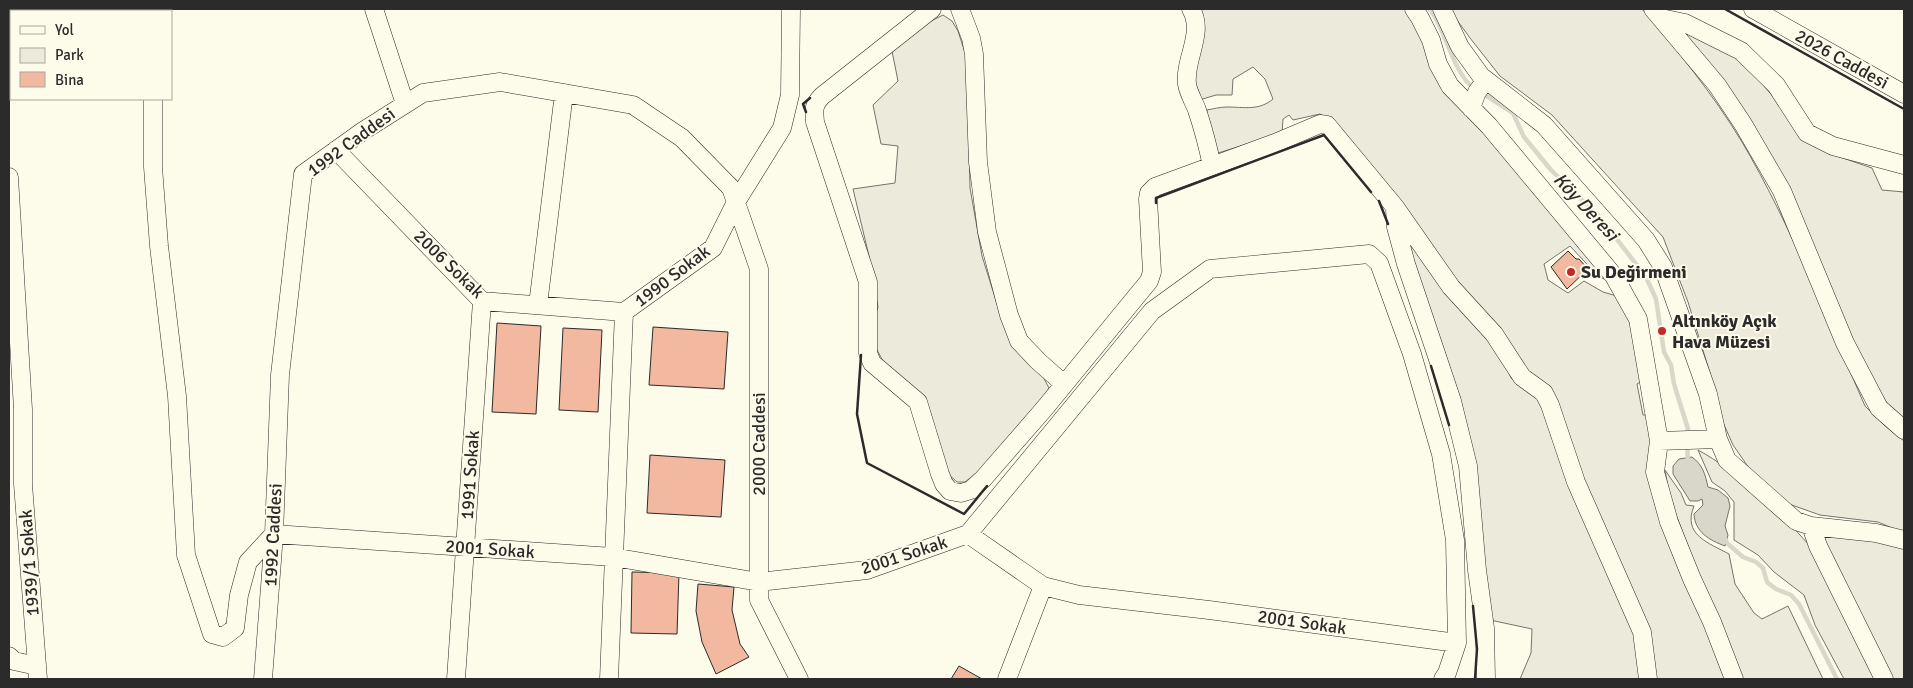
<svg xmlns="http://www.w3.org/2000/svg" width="1913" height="688" font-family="Signika,sans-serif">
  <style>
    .green { fill: #ecebdb; stroke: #74746e }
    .water { fill: #d8d7c9; stroke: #74746e }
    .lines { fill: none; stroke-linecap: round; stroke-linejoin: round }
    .stream { stroke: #d8d7c9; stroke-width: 4.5 }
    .building { fill: #f2b8a0; stroke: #2b2b2b }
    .minor-casing { stroke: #2b2b2b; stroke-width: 19 }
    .minor { stroke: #fdfbea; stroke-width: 18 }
    .wall { stroke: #2b2b2b; stroke-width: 2.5 }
    .poi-dot { fill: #c62828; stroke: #fdfbea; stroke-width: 2 }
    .labels { text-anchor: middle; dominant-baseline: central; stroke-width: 4; stroke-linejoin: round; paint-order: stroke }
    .street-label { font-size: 18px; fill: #2b2b2b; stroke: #fdfbea }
    .poi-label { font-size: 18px; font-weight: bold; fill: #2b2b2b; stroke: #fdfbea; text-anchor: start }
    .water-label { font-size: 19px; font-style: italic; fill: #2b2b2b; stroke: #fdfbea }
  </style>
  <rect width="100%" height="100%" fill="#fdfbea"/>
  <path class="green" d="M1199,9H1406L1470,115L1614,284L1598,276L1570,246L1544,264L1548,280L1568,293L1584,281L1603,292L1620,297L1627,307L1643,380L1637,384L1643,415H1649L1651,446L1726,679H1655L1530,374L1449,278L1336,124L1320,114L1293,120L1289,115L1283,119L1282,133L1215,154L1206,120L1207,110C1213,109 1220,107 1227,107C1244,107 1259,111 1273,99L1265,79L1253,67L1233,79L1232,95H1216L1199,100L1192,81Z
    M1449,9H1642C1678,51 1713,94 1742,142C1791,225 1826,317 1865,406L1884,425L1904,441V533L1878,522L1820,515L1789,504L1749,468L1733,445L1718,411L1710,373L1688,302L1663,237L1552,115L1500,76L1470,38Z
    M943,15L952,21L958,31L967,59L970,188L982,256L998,307L1015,350L1041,373L1049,388C1031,419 994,460 965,482H957L945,471L932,419L884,363L876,348L874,320L878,307L869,256L853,189L895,183L898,146L881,144L873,105L898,81L892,51L915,29Z
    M1680,31L1727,50L1751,71L1782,107L1837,156L1872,168L1882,190L1904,192V419L1889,406L1867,373L1815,249Z
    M1401,223L1477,322L1506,365L1511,378L1536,393L1636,631L1644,679H1520L1531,653L1532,629L1490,620L1480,534Z
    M1698,450C1737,471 1780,512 1809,545L1879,679H1844L1815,625L1804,595L1774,572L1758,555L1734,540V502L1725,491L1712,482Z
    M1665,470L1681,493L1686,505L1694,506C1682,535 1709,543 1729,554L1735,584L1754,613L1762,619L1788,606L1823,679H1739L1670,499Z
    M1836,535L1883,541L1904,548V679H1893L1821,538Z"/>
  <path class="water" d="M1692,457C1703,465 1705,474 1708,487L1718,490L1728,498L1730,506L1725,526L1728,535L1725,546C1709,540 1695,532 1694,514L1703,505L1702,499L1698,501H1690L1673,474V466L1679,459Z"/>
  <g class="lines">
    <path class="stream" d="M1430,9C1445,28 1454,76 1475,89
      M1482,93L1513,113L1524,137L1551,170L1599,216L1646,277L1656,299L1664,352L1671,365L1674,384L1688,429L1687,435
      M1687,443L1688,463
      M1723,536L1728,544L1743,557L1756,562L1763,568L1767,582L1776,589L1791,595L1799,604L1837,679"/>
  </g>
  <path class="building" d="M1568,251L1576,259H1579L1588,269L1567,289L1551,267Z
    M497,323L541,326L536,414L492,412Z
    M653,327L728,332L724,389L649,385Z
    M563,328L602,330L598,412L559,410Z
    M650,455L725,460L721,517L647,513Z
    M632,572L679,573L677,634L631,633Z
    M698,584L734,587L732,610L740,644L749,657L716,674L702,642L696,611Z
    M959,666L982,679H951Z"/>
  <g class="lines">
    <defs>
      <path id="minor" d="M151,9V11
        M374,9L405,104
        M932,9L822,96C813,105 814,110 815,122L868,282V353L872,363L918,402L940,474L944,484L950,491L961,493L971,490L983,479L1044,409L1149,281L1152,272L1148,199L1149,193L1155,187L1275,143L1320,124L1327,125L1395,207L1451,287L1494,334L1522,377L1544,393L1550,405L1576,482L1642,632L1648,679
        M960,9L971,38L974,54L978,162L987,232L1009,315L1019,341L1038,361L1064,384
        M1191,9C1205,33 1184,59 1187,84C1188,92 1194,102 1197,110C1203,128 1208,147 1212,166
        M1414,9L1420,18L1431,40L1438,64L1450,86L1489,126L1614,276L1638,319L1659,441L1655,472L1669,522L1692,579L1712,622L1734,679
        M1442,9L1460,47L1481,76L1544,125L1646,240L1663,267L1708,394L1718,439L1727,460L1796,521L1811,526L1876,533L1904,540
        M1653,9L1717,85L1743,124L1782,191L1845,343L1879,408L1904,430
        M1753,9L1904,94
        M1661,18L1685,23L1741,51L1776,85L1807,133L1833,146L1904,165
        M9,72H11
        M153,99V167L159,246L177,396L186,555L212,634L223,637L235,628L239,595L248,562L274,534L613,557L759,582L867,570L968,534L1043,586L1079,595L1209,610L1457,643
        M1471,108L1477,92L1486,80
        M336,150L482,301L624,312
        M9,177L23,409V484L38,679
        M1395,209L1396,227L1406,264L1452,401L1468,466L1477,570L1485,628L1486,679
        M538,305L564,93
        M624,312L713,248L736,202L782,128L790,95L791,9
        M1659,441L1718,439
        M1811,526L1818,546L1884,679
        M968,534L1152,311L1210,269L1369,254L1379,263L1412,354L1441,454L1455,540L1457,643L1447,673L1443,679
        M9,656L14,661L37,666
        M263,679L274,534L280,375L303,174L363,131L423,93L500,82L633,105L682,138L731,188L759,269V600L799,679
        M456,679L482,301
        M609,679L624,312
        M1007,679L1043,586"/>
    </defs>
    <use href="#minor" class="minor-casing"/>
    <use href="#minor" class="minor"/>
    <path class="wall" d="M1725,9L1904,109
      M806,112L803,104L810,98
      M1379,201L1388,224
      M1156,203V198L1324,135L1371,192
      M861,355L857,414L867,463L964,514L987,486
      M1431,366L1449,425
      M1473,606L1477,649L1475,679"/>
  </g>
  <g class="poi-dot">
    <circle cx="1571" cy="272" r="5"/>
    <circle cx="1662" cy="331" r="5"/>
  </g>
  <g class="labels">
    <g class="street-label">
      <text transform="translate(1842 59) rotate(29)">2026 Caddesi</text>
      <text transform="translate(351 142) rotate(-36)">1992 Caddesi</text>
      <text transform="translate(449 264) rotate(44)">2006 Sokak</text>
      <text transform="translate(672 276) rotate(-37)">1990 Sokak</text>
      <text transform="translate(759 444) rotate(-90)">2000 Caddesi</text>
      <text transform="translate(470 475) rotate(-86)">1991 Sokak</text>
      <text transform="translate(273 535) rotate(-87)">1992 Caddesi</text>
      <text transform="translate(490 549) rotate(4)">2001 Sokak</text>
      <text transform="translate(904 555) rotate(-18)">2001 Sokak</text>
      <text transform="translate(29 563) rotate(-94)">1939/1 Sokak</text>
      <text transform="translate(1302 622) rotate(8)">2001 Sokak</text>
    </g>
    <g class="poi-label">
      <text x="1581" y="272">Su Değirmeni</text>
      <text x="1672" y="321">Altınköy Açık<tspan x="1672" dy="21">Hava Müzesi</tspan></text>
    </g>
    <g class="water-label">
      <text transform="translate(1586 207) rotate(47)">Köy Deresi</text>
    </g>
  </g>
  <rect width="1913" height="688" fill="none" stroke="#2b2b2b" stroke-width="20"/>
  <rect x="10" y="10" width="162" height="90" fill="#fdfbea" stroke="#a9a89e"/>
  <rect x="20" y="26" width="25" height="8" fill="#fdfbea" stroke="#a9a89e"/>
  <text x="55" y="35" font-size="15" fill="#2b2b2b">Yol</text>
  <rect x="20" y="48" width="25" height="15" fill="#ecebdb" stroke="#a9a89e"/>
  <text x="55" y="60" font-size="15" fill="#2b2b2b">Park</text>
  <rect x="20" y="72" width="25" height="15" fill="#f2b8a0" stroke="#a9a89e"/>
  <text x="55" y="85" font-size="15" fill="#2b2b2b">Bina</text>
</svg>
